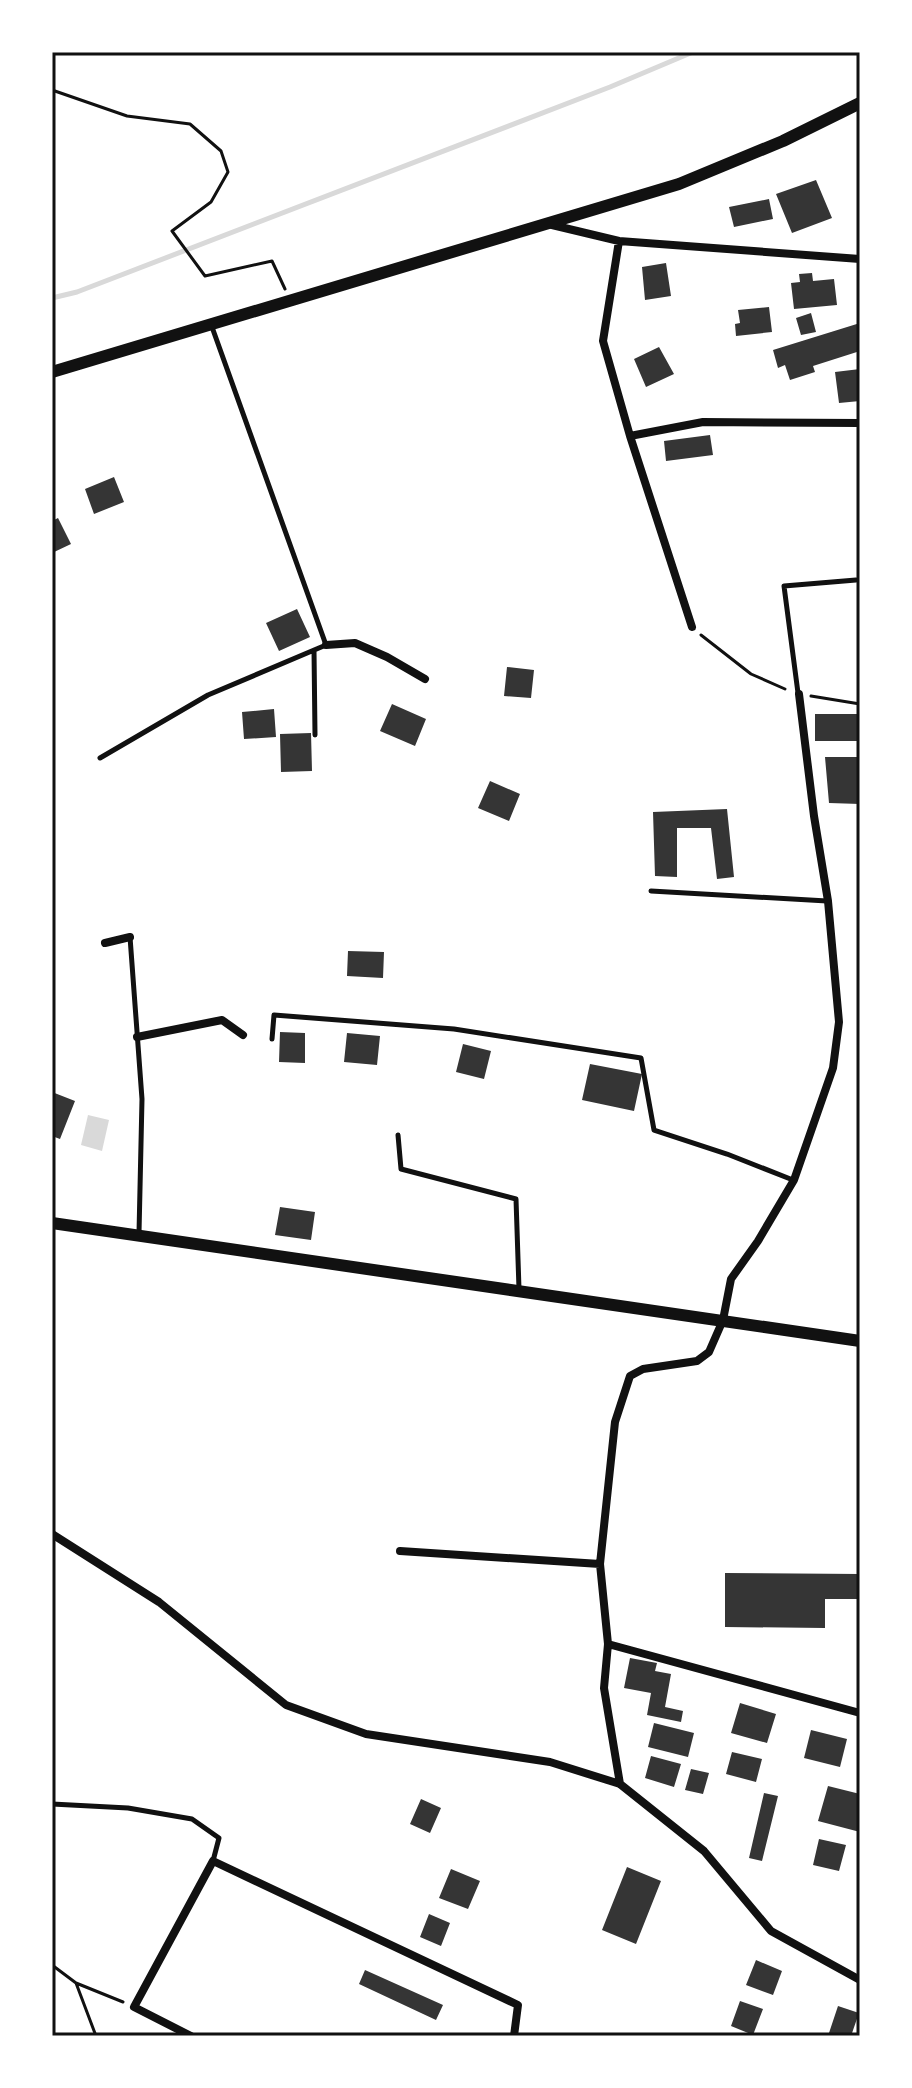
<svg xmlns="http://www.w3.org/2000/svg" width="912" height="2088" font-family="Arial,sans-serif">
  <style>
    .water { fill: #d9d9d9 }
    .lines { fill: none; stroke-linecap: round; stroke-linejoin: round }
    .stream { stroke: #d9d9d9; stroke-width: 5 }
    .building { fill: #353535 }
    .path { stroke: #111; stroke-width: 3 }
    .service { stroke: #111; stroke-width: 5 }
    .minor { stroke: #111; stroke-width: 8 }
    .tertiary { stroke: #111; stroke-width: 12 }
    .neatline { fill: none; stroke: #111; stroke-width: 3 }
  </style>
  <rect width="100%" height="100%" fill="#fff"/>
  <path class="water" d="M88,1115L109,1120L102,1151L81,1145Z"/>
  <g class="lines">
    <path class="stream" d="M52,298L77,292L610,87L693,52"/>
  </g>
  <path class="building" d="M816,180L832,218L792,233L776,194Z
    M769,199L773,219L734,227L729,207Z
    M666,263L671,296L645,300L642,267Z
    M812,273L813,281L834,279L837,305L794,309L791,283L800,282L799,274Z
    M769,307L772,332L736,336L735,324L740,323L738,310Z
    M811,313L816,332L801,335L796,318Z
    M860,323V351L813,366L815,372L790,380L785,365L778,368L773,350Z
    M659,347L674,374L646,387L634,359Z
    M860,369V401L839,403L835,372Z
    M710,435L713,455L666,461L664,441Z
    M114,477L124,502L94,514L85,489Z
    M58,518L71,544L52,553V521Z
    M297,609L310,637L279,651L266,623Z
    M507,667L534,670L531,698L504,696Z
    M392,704L426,719L415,746L380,731Z
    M274,709L276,737L244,739L242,712Z
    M815,714H860V741H815Z
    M311,733L312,771L281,772L280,734Z
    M825,757H860V804L829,803Z
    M490,781L520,794L509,821L478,808Z
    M727,809L734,877L717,879L711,828H677V877L655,876L653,812Z
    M348,951L384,952L383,978L347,976Z
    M280,1032L305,1033V1063L279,1062Z
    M347,1033L380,1036L377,1065L344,1062Z
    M463,1044L491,1051L484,1079L456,1072Z
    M590,1064L642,1074L634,1111L582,1100Z
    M52,1092L75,1101L60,1139L52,1136Z
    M280,1207L315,1212L311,1240L275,1235Z
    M725,1573L860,1574V1599H825V1628L725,1627Z
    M630,1658L657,1663L655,1671L671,1674L665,1707L683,1711L681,1722L647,1715L651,1693L624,1688Z
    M740,1703L776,1714L767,1743L731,1733Z
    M654,1723L694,1733L688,1757L648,1747Z
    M811,1730L847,1739L840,1767L804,1758Z
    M732,1752L762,1759L756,1782L726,1774Z
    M651,1756L681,1764L674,1787L645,1778Z
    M691,1769L709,1773L703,1794L685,1790Z
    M828,1786L860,1794V1832L818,1821Z
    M764,1793L778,1796L762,1861L749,1858Z
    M421,1799L441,1808L430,1833L410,1824Z
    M819,1839L846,1845L839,1871L813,1865Z
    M627,1867L661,1881L636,1944L602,1930Z
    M451,1869L480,1881L468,1909L439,1898Z
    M429,1914L450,1923L441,1946L420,1937Z
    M756,1960L782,1971L773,1995L746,1985Z
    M365,1970L443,2005L436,2020L359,1984Z
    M740,2001L763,2009L753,2035L731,2026Z
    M838,2006L859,2013L851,2036H828Z"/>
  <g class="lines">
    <path class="path" d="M52,90L127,116L190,124L221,151L228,172L211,202L172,231L205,276L272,261L285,289
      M701,635L751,674L785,689
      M811,696L860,704
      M52,1965L76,1983
      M96,2036L76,1983L123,2002"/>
    <path class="service" d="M314,650L315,735
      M798,693L784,586L856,580
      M100,758L208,695L326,645L212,327
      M651,891L827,901
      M130,937L142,1099L139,1233
      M272,1039L274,1015L454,1029L641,1058L654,1130L727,1154L793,1180
      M398,1135L401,1169L516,1199L519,1289
      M52,1804L128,1808L192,1819L219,1838L213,1861"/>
    <path class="minor" d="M552,225L619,241L860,259
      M619,241L603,341L630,436L692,627
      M630,436L703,422L860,423
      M326,645L355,643L387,657L425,679
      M105,943L130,937
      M137,1037L222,1020L243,1035
      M52,1534L159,1602L286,1705L366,1734L550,1762L620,1784L704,1851L771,1931L860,1980
      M400,1551L600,1564
      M608,1644L860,1713
      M620,1784L604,1688L608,1644L600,1564L615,1422L630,1376L643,1369L697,1361L709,1352L723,1320L731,1279L758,1241L794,1180L833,1068L839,1022L828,901L814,816L799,694
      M191,2036L134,2007L213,1861L518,2005L514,2036"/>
    <path class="tertiary" d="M52,372L679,184L783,141L860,103
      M52,1223L860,1341"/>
  </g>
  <rect width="912" height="2088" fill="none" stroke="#ffffff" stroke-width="108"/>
  <rect x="54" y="54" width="804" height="1980" class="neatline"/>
</svg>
